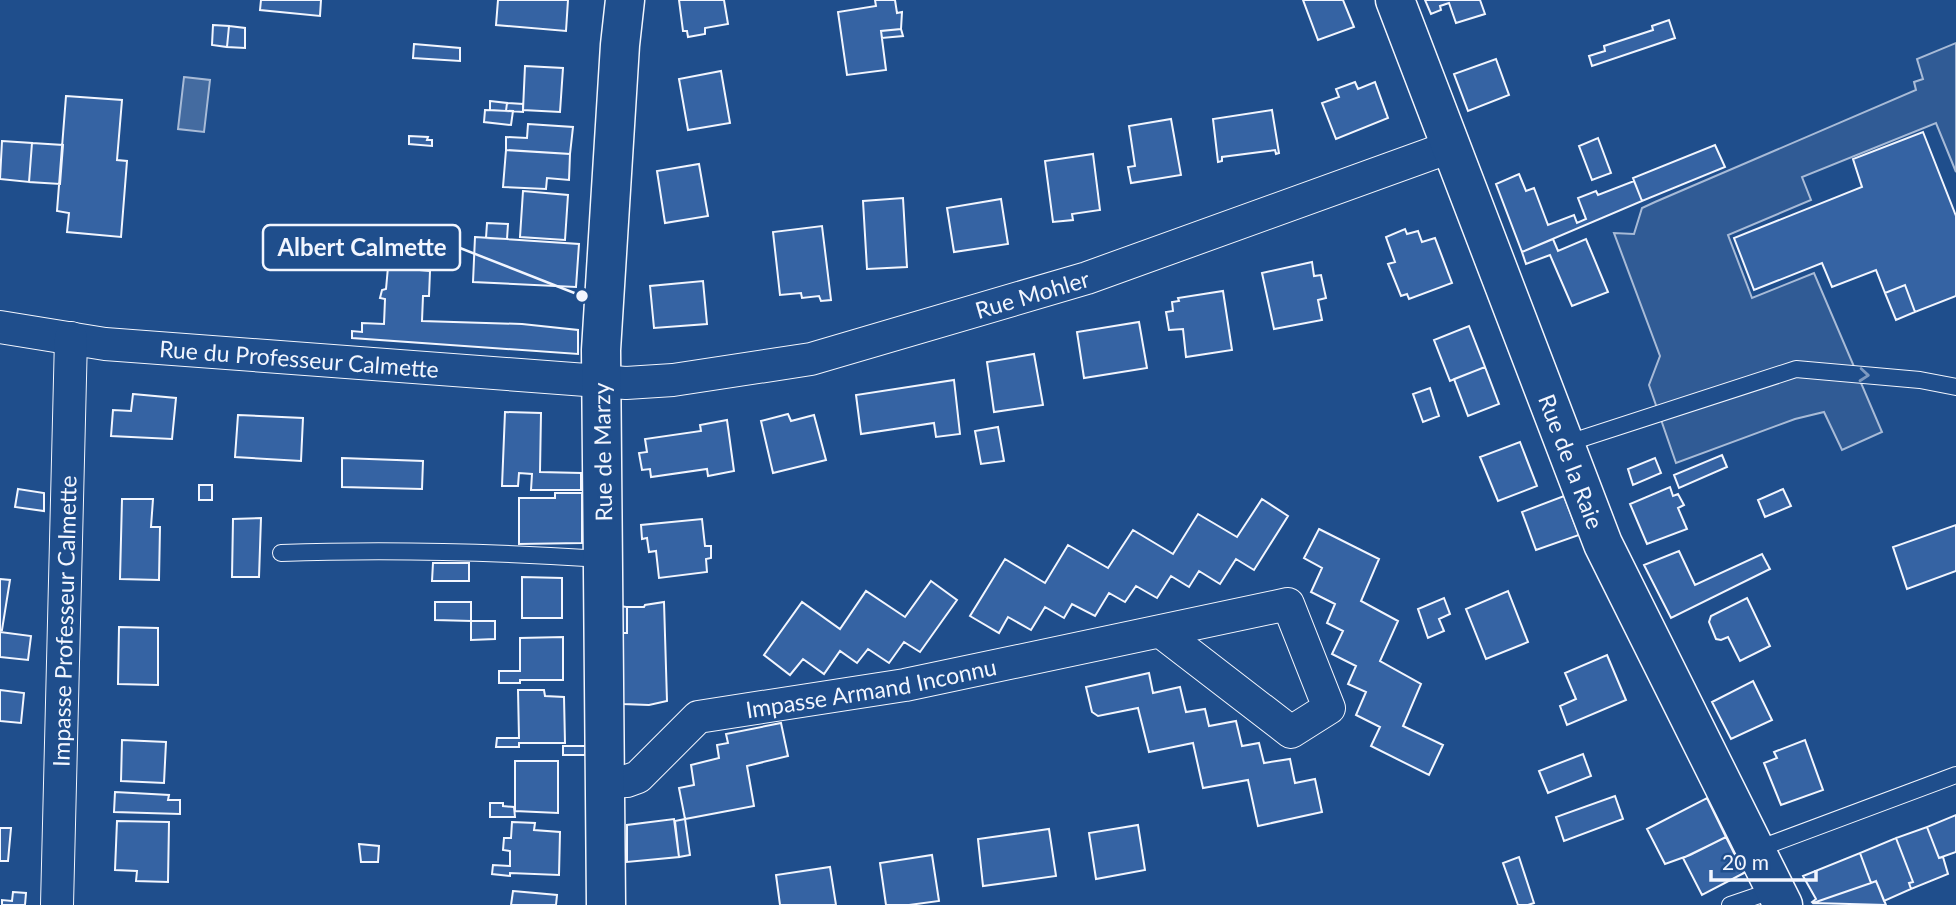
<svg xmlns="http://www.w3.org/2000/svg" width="1956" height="905" font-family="Lato,sans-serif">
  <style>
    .built { fill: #305b95; stroke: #a8bbd7; stroke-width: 2 }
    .water { fill: #446ba0; stroke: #a8bbd7; stroke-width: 2 }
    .building { fill: #3563a3; stroke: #f2f6ff; stroke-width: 2 }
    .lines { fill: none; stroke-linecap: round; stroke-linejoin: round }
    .service-casing { stroke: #f2f6ff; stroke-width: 18 }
    .minor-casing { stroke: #f2f6ff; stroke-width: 34 }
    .tertiary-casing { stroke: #f2f6ff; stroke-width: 41 }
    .secondary-casing { stroke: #f2f6ff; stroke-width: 41 }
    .service { stroke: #1f4e8c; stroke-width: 16 }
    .minor { stroke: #1f4e8c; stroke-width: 32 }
    .tertiary { stroke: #1f4e8c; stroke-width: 38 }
    .secondary { stroke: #1f4e8c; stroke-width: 38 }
    .oneway { stroke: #7e9ac0 }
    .labels { text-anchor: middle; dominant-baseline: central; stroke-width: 5; stroke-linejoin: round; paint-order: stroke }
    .street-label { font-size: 23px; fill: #f2f6ff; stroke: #1f4e8c }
    .leader { fill: none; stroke: #f2f6ff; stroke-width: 2.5 }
    .callout-dot { fill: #f2f6ff; stroke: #1f4e8c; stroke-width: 2.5 }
    .callout { fill: #1f4e8c; stroke: #f2f6ff; stroke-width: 2.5 }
    .callout-label { font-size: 24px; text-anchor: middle; font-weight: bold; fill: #f2f6ff }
  </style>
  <rect width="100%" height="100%" fill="#1f4e8c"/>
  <path class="built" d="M1956,43V172L1936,123L1802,177L1811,200L1728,235L1752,298L1814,273L1882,432L1842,450L1824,412L1795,419L1676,463L1649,385L1660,356L1614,233L1634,234L1642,208L1655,202L1916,90L1914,82L1923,79L1917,59Z"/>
  <path class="water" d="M184,77L210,80L204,132L178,129Z"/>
  <path class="building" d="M261,0H321L320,16L260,10Z
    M498,0H568L566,31L496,25Z
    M679,0H724L728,24L705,28V34L688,37L687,31H683Z
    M875,0H895L897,13L902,12L901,29L881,31L886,70L847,75L838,12L876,6Z
    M1303,0H1343L1354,27L1318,40Z
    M1425,0H1480L1485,14L1456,23L1449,3L1440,6L1441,10L1431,14Z
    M1669,20L1675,38L1592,66L1589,56L1605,51L1604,46L1653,30L1652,26Z
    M213,25L229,26L227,47L212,45Z
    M229,26L245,28V48L227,47Z
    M901,29L903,36L882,38L881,31Z
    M414,44L460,48V61L413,58Z
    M1496,59L1509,95L1468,111L1454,74Z
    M525,66L563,68L560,112L523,110Z
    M721,71L730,123L688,130L679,79Z
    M1355,82L1358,89L1375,82L1388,118L1336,139L1322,103L1339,97L1336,89Z
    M66,96L122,100L117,160L127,161L121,237L67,232L69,213L57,211Z
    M490,101L507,103L506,111L490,110Z
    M507,103L523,104V112L506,111Z
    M485,110L513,111L511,125L484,122Z
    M1272,110L1279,153L1276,154L1275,150L1222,157V161L1218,162L1213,119Z
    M1171,119L1181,175L1131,183L1128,167L1135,166L1129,126Z
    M528,124L573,127L570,154L506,150V137L527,138Z
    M1923,132L1956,216V296L1915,312L1905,285L1885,293L1876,270L1832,287L1822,263L1754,290L1734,238L1862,187L1853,159Z
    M409,136L428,137L427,140H432V146L409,144Z
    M1598,138L1611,173L1592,180L1579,146Z
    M2,141L32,143L29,182L0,179Z
    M32,143L63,145L60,184L29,182Z
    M1715,145L1725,167L1642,201L1633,178Z
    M506,150L570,154L569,180L547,178L546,189L503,187Z
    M1093,154L1100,210L1072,214L1073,220L1053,222L1045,161Z
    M699,164L708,216L665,223L657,171Z
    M1519,174L1526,191L1534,188L1548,225L1574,215L1577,223L1586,219L1578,198L1596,191L1598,195L1634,181L1642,201L1522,252L1496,184Z
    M523,191L568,195L565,240L520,237Z
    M903,198L907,267L867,269L863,201Z
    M1001,199L1008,244L954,252L947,208Z
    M487,223L508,224L507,239L486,238Z
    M822,226L831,300L821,301L819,296L802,298L801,293L780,295L773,232Z
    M1405,229L1407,234L1418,231L1422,242L1435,238L1452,283L1409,299L1407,294L1401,296L1388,264L1395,262L1386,237Z
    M475,237L579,244L576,287L473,282Z
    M1553,239L1558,251L1586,239L1608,292L1572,306L1550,255L1526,264L1522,252Z
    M1312,262L1314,276L1321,275L1326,298L1318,300L1322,320L1274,329L1262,273Z
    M388,267L430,271L429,296H423L422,321L522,324L578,330V354L352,338V331L362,332V323L384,324L385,299L380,298L382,290L386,289Z
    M703,281L707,324L654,328L650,286Z
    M1905,285L1915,312L1896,320L1885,293Z
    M1223,291L1232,350L1186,357L1183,329L1169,330L1166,312L1173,311L1172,302L1179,301L1178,298Z
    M1139,322L1147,368L1084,378L1077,332Z
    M1469,326L1485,367L1450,381L1434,340Z
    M1034,354L1043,405L994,412L987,362Z
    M1485,367L1499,404L1468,416L1454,379Z
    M954,380L960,434L936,437L934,423L861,434L856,395Z
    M1430,388L1439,416L1423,422L1413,394Z
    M133,394L176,398L172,439L111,436L113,410L131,411Z
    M505,412L541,413L540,472L581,473V490H531L532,474L519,473L518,486H502Z
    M788,414L791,421L814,415L826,460L773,473L761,421Z
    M238,415L303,418L301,461L235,457Z
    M727,420L734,471L708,476L707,469L651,477L650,469L642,470L639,453L647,452L645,439L701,431L700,425Z
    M998,427L1004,461L981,464L975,431Z
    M1520,442L1537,486L1498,501L1480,457Z
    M1722,455L1727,467L1679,488L1674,475Z
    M342,458L423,461L422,489L342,487Z
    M1655,458L1661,473L1633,485L1628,469Z
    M199,485H212V500H199Z
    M1670,487L1673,496L1678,494L1684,505L1678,508L1687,529L1647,544L1630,504Z
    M18,489L44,493V511L15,507Z
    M1783,489L1791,506L1765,517L1758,500Z
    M555,493H582V543L519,544V498H555Z
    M1564,496L1579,535L1536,550L1522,512Z
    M122,499H153L151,527H160L159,580L120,579Z
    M1262,499L1288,516L1254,570L1236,559L1220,584L1199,571L1189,587L1171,576L1157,598L1136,586L1125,602L1109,593L1095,616L1072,604L1064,618L1045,607L1031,630L1008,617L999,633L970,616L1005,559L1045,583L1068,545L1108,568L1133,530L1173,554L1198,514L1237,537Z
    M261,518L259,577H232L233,519Z
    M702,519L705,546H711V558L706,559L707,572L659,578L656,551L649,552L647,538L642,539L641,525Z
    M1956,525V571L1907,589L1893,547Z
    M1319,529L1379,559L1361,601L1398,621L1380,661L1421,684L1403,726L1443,745L1429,775L1371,746L1380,727L1356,715L1366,692L1348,684L1356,666L1332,654L1343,631L1327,623L1335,604L1311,592L1322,568L1304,558Z
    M1679,551L1695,585L1762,554L1770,569L1671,618L1644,565Z
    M433,563H469V581H432Z
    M522,577L562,578V618H522Z
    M0,579L10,580L2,630H0Z
    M931,581L957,600L920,652L904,642L889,663L868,649L857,663L840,651L824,674L803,659L790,675L764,655L802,602L840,629L866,591L905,617Z
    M1508,591L1528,642L1486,659L1466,609Z
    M1444,598L1450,614L1439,619L1444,631L1428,638L1418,609Z
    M1747,598L1770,646L1740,661L1728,637L1721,640L1716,639L1709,622L1711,616Z
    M435,602H471V621L435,620Z
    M664,602L667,701L649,705L623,704L621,633H627V607H644L645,605Z
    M620,606L627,607V633H621Z
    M471,621H495V639L471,640Z
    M119,627L158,628V685L118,684Z
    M0,632L31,636L28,660L0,657Z
    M563,637V680H520V683H499V671H520V638Z
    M1607,655L1626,700L1567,725L1560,706L1576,699L1565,673Z
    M1149,673L1153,693L1180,687L1186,712L1205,709L1209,726L1236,721L1242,746L1259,743L1264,763L1290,759L1295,783L1315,779L1322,812L1258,826L1248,780L1203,788L1193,743L1149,752L1138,708L1098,716L1092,712L1086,687Z
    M1753,681L1772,720L1731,739L1712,702Z
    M0,690L24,693L21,723L0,721Z
    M518,690H544L545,696L564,697L565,743H519V747H496L497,738H519Z
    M781,723L788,756L747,766L754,806L685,819L679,788L694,785L691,765L719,758L717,745L728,743L726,734Z
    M122,740L166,742L164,783L121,781Z
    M1805,740L1823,790L1781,805L1764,763L1777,758L1774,752Z
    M563,746H585V755H563Z
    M1583,754L1591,776L1548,793L1539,771Z
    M515,761H558V813L515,811Z
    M115,792L169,795L168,800H180V814L114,812Z
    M1615,796L1623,819L1564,841L1556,817Z
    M1707,798L1726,837L1690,855L1665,864L1647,829Z
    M490,803H503V806L514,807L515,817H490Z
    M1956,815V852L1939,858L1927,827Z
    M674,819L679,857L627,862V825Z
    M685,819L690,855L679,857L675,821Z
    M117,821L169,822L168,882L136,881L137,871L115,870Z
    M512,822L535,823L534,830L560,832L559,875L510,873V876L492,874L493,865L510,866V851L503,850L504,838H511Z
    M1138,825L1145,870L1096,879L1089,833Z
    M1927,827L1939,858L1943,857L1948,874L1911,889L1909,883L1913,882L1896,838Z
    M0,828H11L8,861H0Z
    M1049,829L1056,876L983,886L978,839Z
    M1726,837L1744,873L1702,895L1683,858Z
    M1896,838L1913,882L1909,883L1911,889L1884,901L1876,881L1871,883L1860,853Z
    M359,844L379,846L378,862H361Z
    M1860,853L1871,883L1813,903L1812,902L1816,899L1803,876Z
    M932,855L939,901L909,905H886L880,863Z
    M1519,857L1534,903L1528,905H1518L1503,863Z
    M830,867L836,905H780L776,875Z
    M1876,881L1886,905L1813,903L1871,883Z
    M513,891L557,895L556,905H511Z
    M13,892L26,893L25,905H2V900L12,901Z"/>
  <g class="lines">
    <defs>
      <path id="service" d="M1565,444L1796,369L1920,380L1956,387
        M281,553C388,549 496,552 603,559
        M1755,850L1956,775
        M1730,905L1774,890"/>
      <g id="minor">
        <path id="s1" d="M0,327L105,344L626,383L673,380L811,359L1087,278L1450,147"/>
        <path id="s2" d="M605,782L627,781L638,777L698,717L905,685L1288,604L1329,708L1291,732L1160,631"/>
        <path id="s3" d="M57,905L71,338"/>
      </g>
      <g id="tertiary">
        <path id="s4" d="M1395,0L1603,544L1783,905"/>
      </g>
      <path id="secondary" d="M606,905L601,350L620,45L625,0"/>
    </defs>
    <use href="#service" class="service-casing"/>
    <use href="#minor" class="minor-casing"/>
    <use href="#tertiary" class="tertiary-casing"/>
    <use href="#secondary" class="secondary-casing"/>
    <use href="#service" class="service"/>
    <use href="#minor" class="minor"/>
    <use href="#tertiary" class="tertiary"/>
    <use href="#secondary" class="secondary"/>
  </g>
  <defs><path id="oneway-chevron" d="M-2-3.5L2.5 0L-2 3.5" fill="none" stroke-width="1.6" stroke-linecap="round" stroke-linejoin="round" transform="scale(1.75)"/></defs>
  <use class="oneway" href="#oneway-chevron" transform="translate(1864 375) rotate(5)"/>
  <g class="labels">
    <g class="street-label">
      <text stroke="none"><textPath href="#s1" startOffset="1046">Rue Mohler</textPath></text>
      <text stroke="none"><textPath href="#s1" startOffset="301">Rue du Professeur Calmette</textPath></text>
      <text transform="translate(602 452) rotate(-91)">Rue de Marzy</text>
      <text stroke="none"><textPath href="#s4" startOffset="494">Rue de la Raie</textPath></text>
      <text stroke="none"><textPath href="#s3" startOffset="284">Impasse Professeur Calmette</textPath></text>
      <text stroke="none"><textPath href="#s2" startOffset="294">Impasse Armand Inconnu</textPath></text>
    </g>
  </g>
  <path class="leader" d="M582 296L460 248"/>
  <circle class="callout-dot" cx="582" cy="296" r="7"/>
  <rect class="callout" x="263" y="225" width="197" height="45" rx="7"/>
  <g class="callout-label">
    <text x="362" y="256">Albert Calmette</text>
  </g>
  <path d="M1711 870v10h105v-10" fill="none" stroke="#f2f6ff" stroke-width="3.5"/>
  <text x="1722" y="870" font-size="21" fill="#f2f6ff" stroke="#1f4e8c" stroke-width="5" paint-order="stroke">20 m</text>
</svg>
